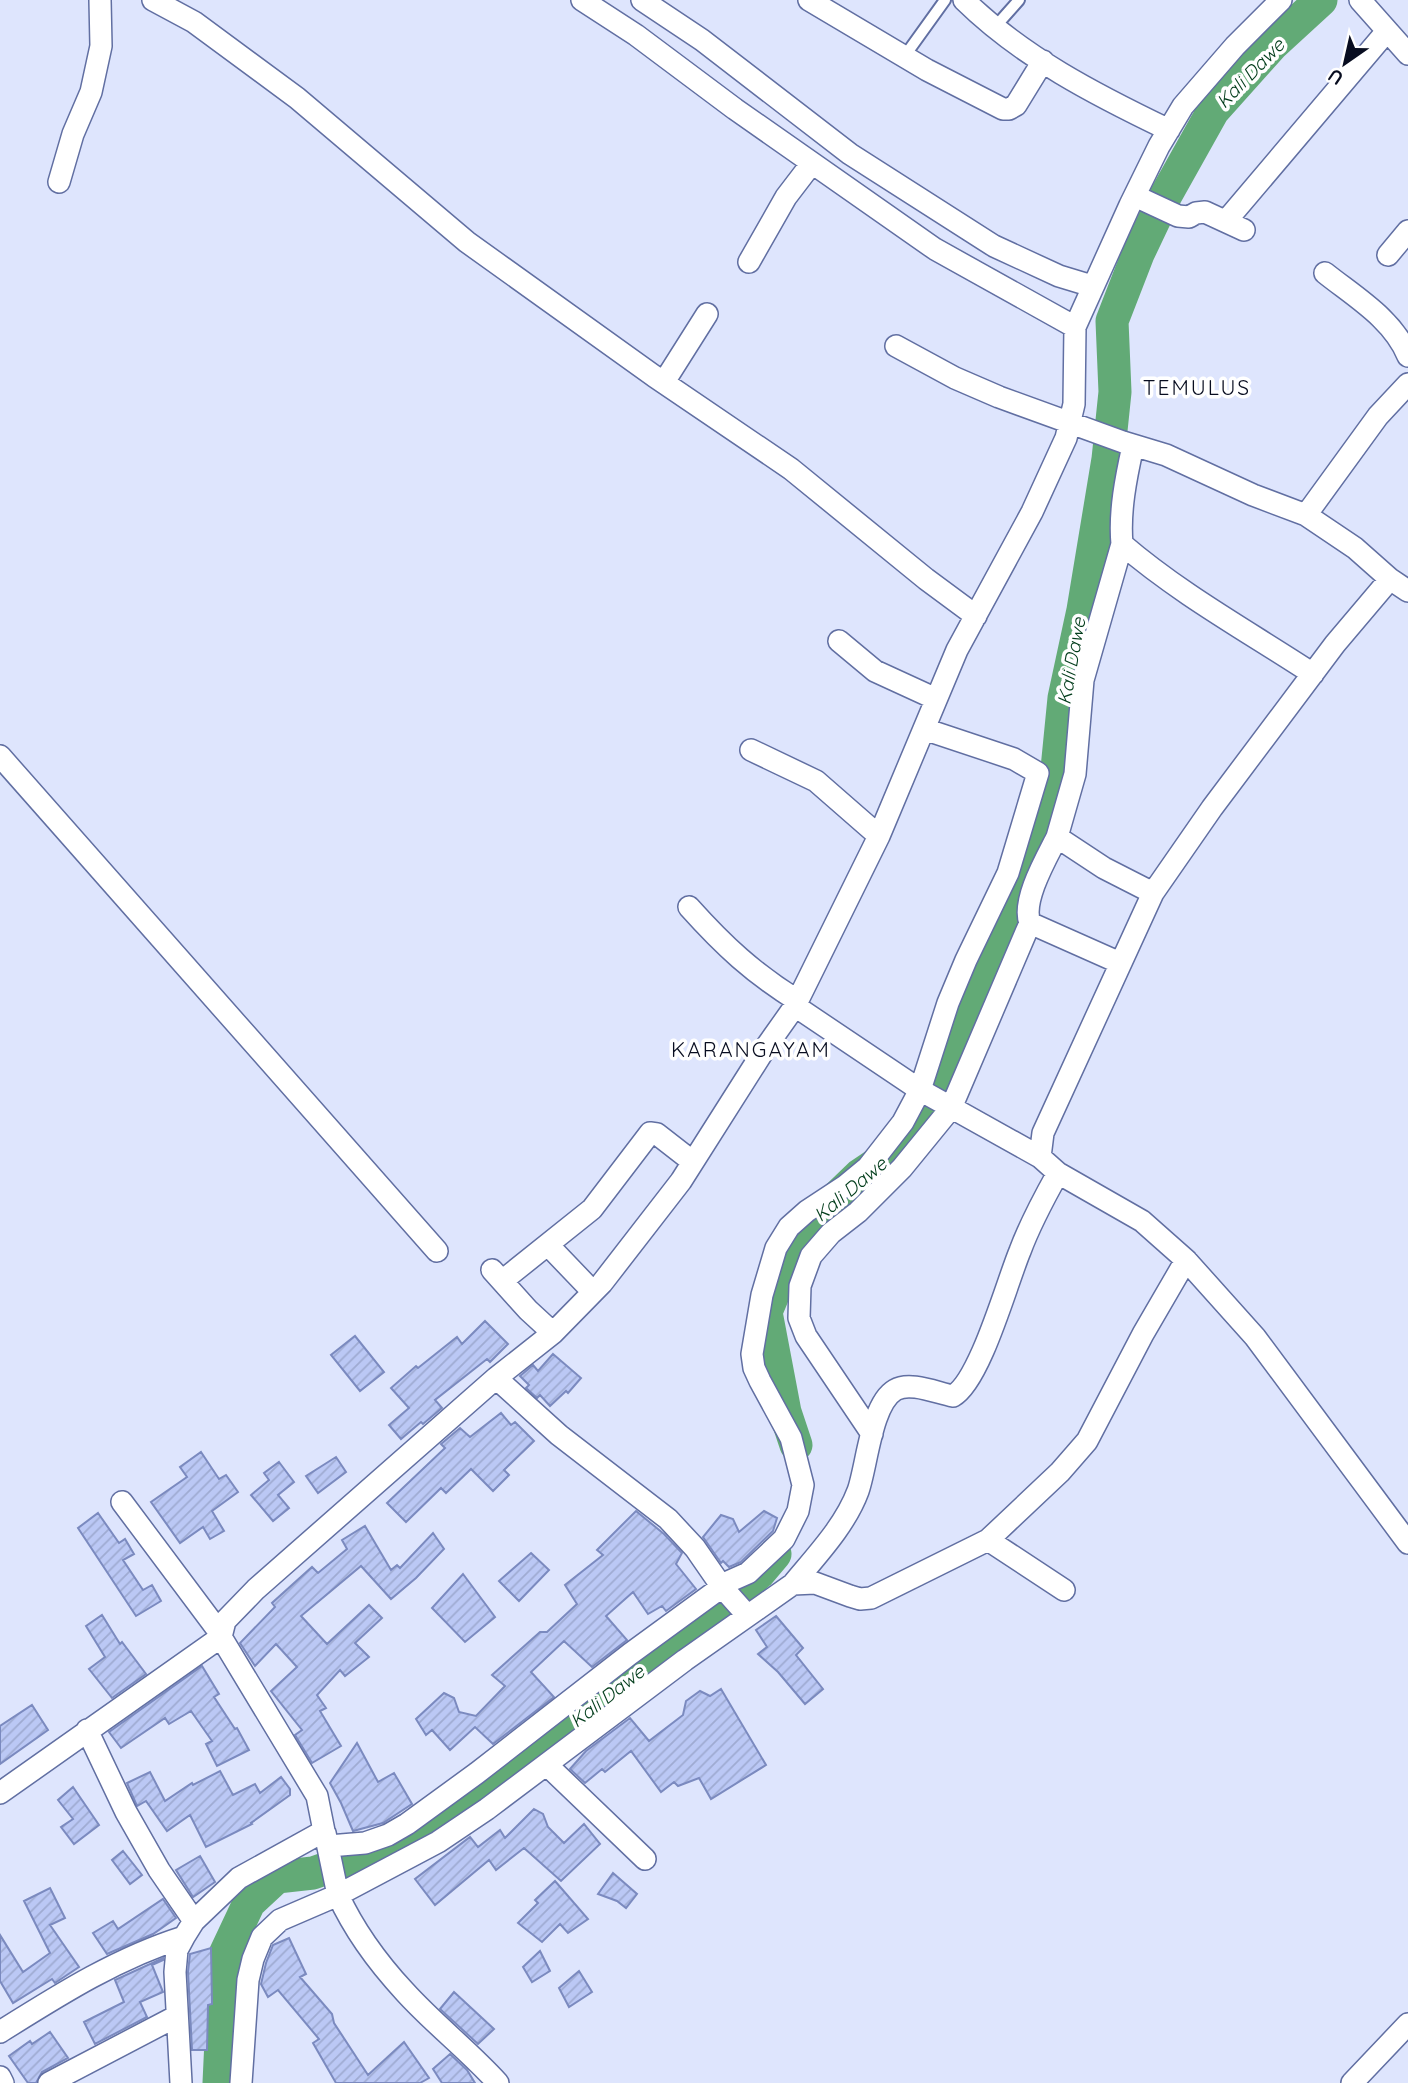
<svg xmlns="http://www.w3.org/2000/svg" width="1408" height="2083" font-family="Quicksand,sans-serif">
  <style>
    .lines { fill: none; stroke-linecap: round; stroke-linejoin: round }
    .river { stroke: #62aa76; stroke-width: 33 }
    .building { fill: url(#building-hatch); stroke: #7b8abf; stroke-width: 2 }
    .service-casing { stroke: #616fa2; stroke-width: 14 }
    .minor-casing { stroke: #616fa2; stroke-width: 24 }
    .service { stroke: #fff; stroke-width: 10 }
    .minor { stroke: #fff; stroke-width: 21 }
    .labels { text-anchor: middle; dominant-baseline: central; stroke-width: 7; stroke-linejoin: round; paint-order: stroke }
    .water-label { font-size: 19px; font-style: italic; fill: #003c1a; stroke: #fff }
    .quarter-label { font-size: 21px; letter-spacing: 2px; fill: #080d20; stroke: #fff }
  </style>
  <defs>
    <pattern id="building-hatch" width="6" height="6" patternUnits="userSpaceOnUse" patternTransform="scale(1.75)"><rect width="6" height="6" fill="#bbc8f5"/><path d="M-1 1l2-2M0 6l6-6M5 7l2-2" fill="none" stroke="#9fabd2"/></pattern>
  </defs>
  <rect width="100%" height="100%" fill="#dee5fd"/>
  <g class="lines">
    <path class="river" d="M796,1445L785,1412L766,1312L785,1266L807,1226L860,1175L909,1142L942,1098L992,956L1036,853L1056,779L1064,698L1083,610L1108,459L1115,392L1112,321L1138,254L1166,195L1213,111L1273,44L1321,0
      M219,2083L225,1954L249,1903L277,1877L313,1873L418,1836L475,1798L661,1650L723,1605L759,1573L775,1554"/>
  </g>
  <path class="building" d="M485,1321L508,1344L490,1362L487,1359L435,1400L442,1408L423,1424L421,1422L401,1439L389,1425L409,1408L391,1388L416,1366L418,1368L457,1337L462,1344Z
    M355,1336L384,1372L360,1391L331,1355Z
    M553,1354L581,1378L568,1393L566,1391L550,1406L540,1395L537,1398L526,1388L529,1385L520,1376L533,1365L538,1371Z
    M501,1413L511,1425L515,1422L534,1441L504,1470L509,1475L493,1491L471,1469L446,1493L441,1488L406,1522L387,1503L445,1448L441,1444L460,1428L470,1437Z
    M201,1452L219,1479L226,1475L238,1492L212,1511L224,1531L210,1539L203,1527L180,1543L151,1502L187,1477L180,1467Z
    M336,1457L346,1472L318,1493L306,1476Z
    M279,1462L294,1482L278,1495L289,1508L273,1521L251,1495L269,1480L264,1473Z
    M636,1511L664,1534L682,1553L676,1564L696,1589L666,1611L662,1606L648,1614L633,1592L606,1616L627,1640L592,1667L564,1641L531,1672L554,1697L493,1744L475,1727L450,1750L432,1730L426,1735L416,1719L444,1693L454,1698L459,1712L476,1716L505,1686L492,1675L540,1632H547L577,1604L565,1585L603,1555L597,1550Z
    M764,1511L777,1518L773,1531L741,1562L729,1567L723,1561L721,1563L703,1537L721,1515L733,1519L739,1532Z
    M98,1513L119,1543L125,1539L134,1554L123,1560L143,1590L152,1585L161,1601L136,1616L78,1528Z
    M365,1526L391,1570L397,1565L400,1568L433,1533L444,1549L416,1578L391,1599L361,1566L301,1616L327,1644L369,1605L382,1618L355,1643L369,1657L345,1676L340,1670L317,1695L326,1708L320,1711L341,1746L312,1763L295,1735L302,1730L271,1691L297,1667L276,1644L255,1666L240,1643L275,1607L272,1603L312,1567L318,1573L347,1549L342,1540Z
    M531,1553L549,1570L519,1601L499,1581Z
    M463,1574L495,1617L465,1642L432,1608Z
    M102,1615L120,1644L122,1642L146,1674L112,1698L89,1669L105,1657L86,1626Z
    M776,1616L803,1648L796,1655L823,1689L805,1704L778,1672L758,1654L767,1647L756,1630Z
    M202,1666L219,1694L214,1697L235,1729L237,1728L249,1750L217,1766L206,1744L212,1741L191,1711L169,1724L165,1718L121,1748L109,1732Z
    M721,1689L766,1765L711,1799L699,1778L678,1786L674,1782L661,1792L631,1751L605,1772L602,1769L585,1783L570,1769L586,1751L630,1718L649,1741L683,1715L686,1701L700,1691L710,1696Z
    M32,1705L48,1730L0,1764V1726Z
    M357,1743L378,1782L394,1773L412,1804L383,1823L353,1831L341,1803L330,1783Z
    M220,1771L233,1795L255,1784L260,1793L281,1777L290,1789V1795L251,1823L252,1824L206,1847L190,1815L167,1831L146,1801L137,1806L127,1783L150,1772L165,1801L192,1783L193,1785Z
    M73,1787L99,1825L74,1844L61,1827L73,1819L58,1800Z
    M534,1809L543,1814L548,1827L564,1843L584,1824L600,1844L561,1881L524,1848L496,1870L489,1860L435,1905L415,1879L470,1837L478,1847L500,1830L505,1838Z
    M123,1851L142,1875L130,1884L112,1860Z
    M200,1856L215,1882L193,1897L176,1870Z
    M613,1873L637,1894L626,1908L617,1901L598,1894Z
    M555,1881L588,1919L568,1933L560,1924L542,1942L518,1923L538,1903L535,1900Z
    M50,1888L65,1918L50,1925L79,1967L55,1983L52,1979L13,2003L0,1981V1935L23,1972L50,1953L24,1901Z
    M163,1899L176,1918L153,1934L107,1954L93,1933L113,1921L118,1929Z
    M289,1938L306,1974L300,1977L332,2014L334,2023L368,2075L404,2042L429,2078L420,2083H336L313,2043L319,2039L278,1990L268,1997L261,1984L266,1963L273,1945Z
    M211,1948L212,2004L208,2005L207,2050H192L188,1972L190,1954Z
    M540,1951L550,1971L532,1982L523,1967Z
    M163,1958V1960L152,1965L163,1992L140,2002L147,2017L95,2044L84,2022L124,2002L115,1980Z
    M579,1971L592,1992L569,2007L559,1988Z
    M454,1992L494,2029L478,2044L440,2009Z
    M50,2032L68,2058L42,2072L36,2083H28L9,2056L30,2041L32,2044Z
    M450,2054L467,2070L475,2083H442L433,2069Z"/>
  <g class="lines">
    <defs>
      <path id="service" d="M995,27L1019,0
        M904,57L945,0"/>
      <path id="minor" d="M153,0L194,22L297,98L467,242L654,376L791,469L926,579L976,616
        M582,0L636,35L735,109L935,249L1075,327
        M642,0L702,40L850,154L994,246L1059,276L1092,286
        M809,0L927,70L1003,109H1009L1016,105L1043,61
        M964,0C1022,57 1096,95 1169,130
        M1360,0L1408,54
        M59,182L73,134L91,92L101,46L100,0
        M1135,196L1178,216L1189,217L1196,213L1205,212L1244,230
        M1226,221L1387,31
        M1388,255L1408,231
        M749,262L786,197L812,163
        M1325,273C1355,297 1393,319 1408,356
        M896,346L955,378L999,397L1123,442L1166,455L1253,495L1306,515L1355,548L1390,579L1408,591
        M664,382L707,314
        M1133,446C1126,477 1119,512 1122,544C1180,594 1249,632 1313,674
        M1306,515L1378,416L1408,384
        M1122,544L1083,680L1075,774L1057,837L1104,868L1153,893
        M1390,579L1335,644L1212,808L1153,893L1043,1133L1040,1157L1058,1173L1142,1221L1186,1260L1255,1337L1408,1543
        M839,641L875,671L936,699
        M751,750L816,781L879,836
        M0,756L437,1251
        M1057,837C1047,857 1021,901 1030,923L1120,963
        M689,907C724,946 753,973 798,1001
        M795,1006L920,1090L1040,1157
        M548,1245L593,1292
        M492,1270L528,1310L553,1333
        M502,1281L592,1209L650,1133L657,1134L693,1162
        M496,1378L559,1435L668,1519L695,1548L722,1587L747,1615
        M872,1434L806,1336L799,1318L800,1286L811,1256L831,1233L858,1212L902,1168L951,1108L1030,923
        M122,1502L220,1633
        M988,1540L1064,1590
        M793,1584C816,1556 845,1526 858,1491C867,1466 871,1404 895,1390C910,1381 937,1393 953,1396C980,1381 1007,1282 1020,1251C1030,1224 1044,1198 1058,1173
        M87,1730L126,1812L159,1870L194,1921
        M547,1765L645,1859
        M0,1793L221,1637
        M325,1833L338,1895L438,1842L487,1809L685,1660L793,1584L815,1583L850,1596L860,1599L871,1598L988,1540L1060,1472L1087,1441L1143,1334L1186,1260
        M329,1846L365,1843L388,1835L407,1824L477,1773L630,1654L730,1581L748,1573L784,1539L798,1511L803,1485L791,1438L760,1381L754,1368L752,1354L762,1295L776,1248L789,1227L807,1211L845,1186L868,1167L903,1122L920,1090L948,1003L966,960L1008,873L1038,773L1014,759L924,729
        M0,2032C59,1995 117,1958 184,1937
        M0,2077L3,2083
        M49,2083L177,2016
        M181,2083L175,1972L177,1950L184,1937L194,1921L239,1878L324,1831L317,1796L221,1637L225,1621L256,1589L496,1378L553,1333L602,1283L681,1181L766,1047L795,1006L879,836L957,650L1032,512L1066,438L1074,404L1075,327L1130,205L1159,146L1183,106L1235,46L1281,0
        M241,2083L248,1980L253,1959L262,1937L280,1920L338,1895C354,1930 379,1964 405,1992C434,2024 469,2051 498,2083
        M1352,2083L1408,2024"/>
    </defs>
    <use href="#service" class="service-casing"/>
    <use href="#minor" class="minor-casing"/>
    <use href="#service" class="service"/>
    <use href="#minor" class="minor"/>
  </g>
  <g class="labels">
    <g class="water-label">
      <text transform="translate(1250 73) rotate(-46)">Kali Dawe</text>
      <text transform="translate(1071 661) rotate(-80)">Kali Dawe</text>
      <text transform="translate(850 1189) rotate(-40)">Kali Dawe</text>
      <text transform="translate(607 1696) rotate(-38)">Kali Dawe</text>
    </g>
    <g class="quarter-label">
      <text x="1197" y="387">TEMULUS</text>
      <text x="751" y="1049">KARANGAYAM</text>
    </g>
  </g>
  <g transform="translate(1345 63) rotate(214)" stroke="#ffffff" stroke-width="5" paint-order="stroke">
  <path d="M0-5L12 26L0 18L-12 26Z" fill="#080d20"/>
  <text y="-10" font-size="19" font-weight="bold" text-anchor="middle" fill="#080d20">U</text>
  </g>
</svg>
